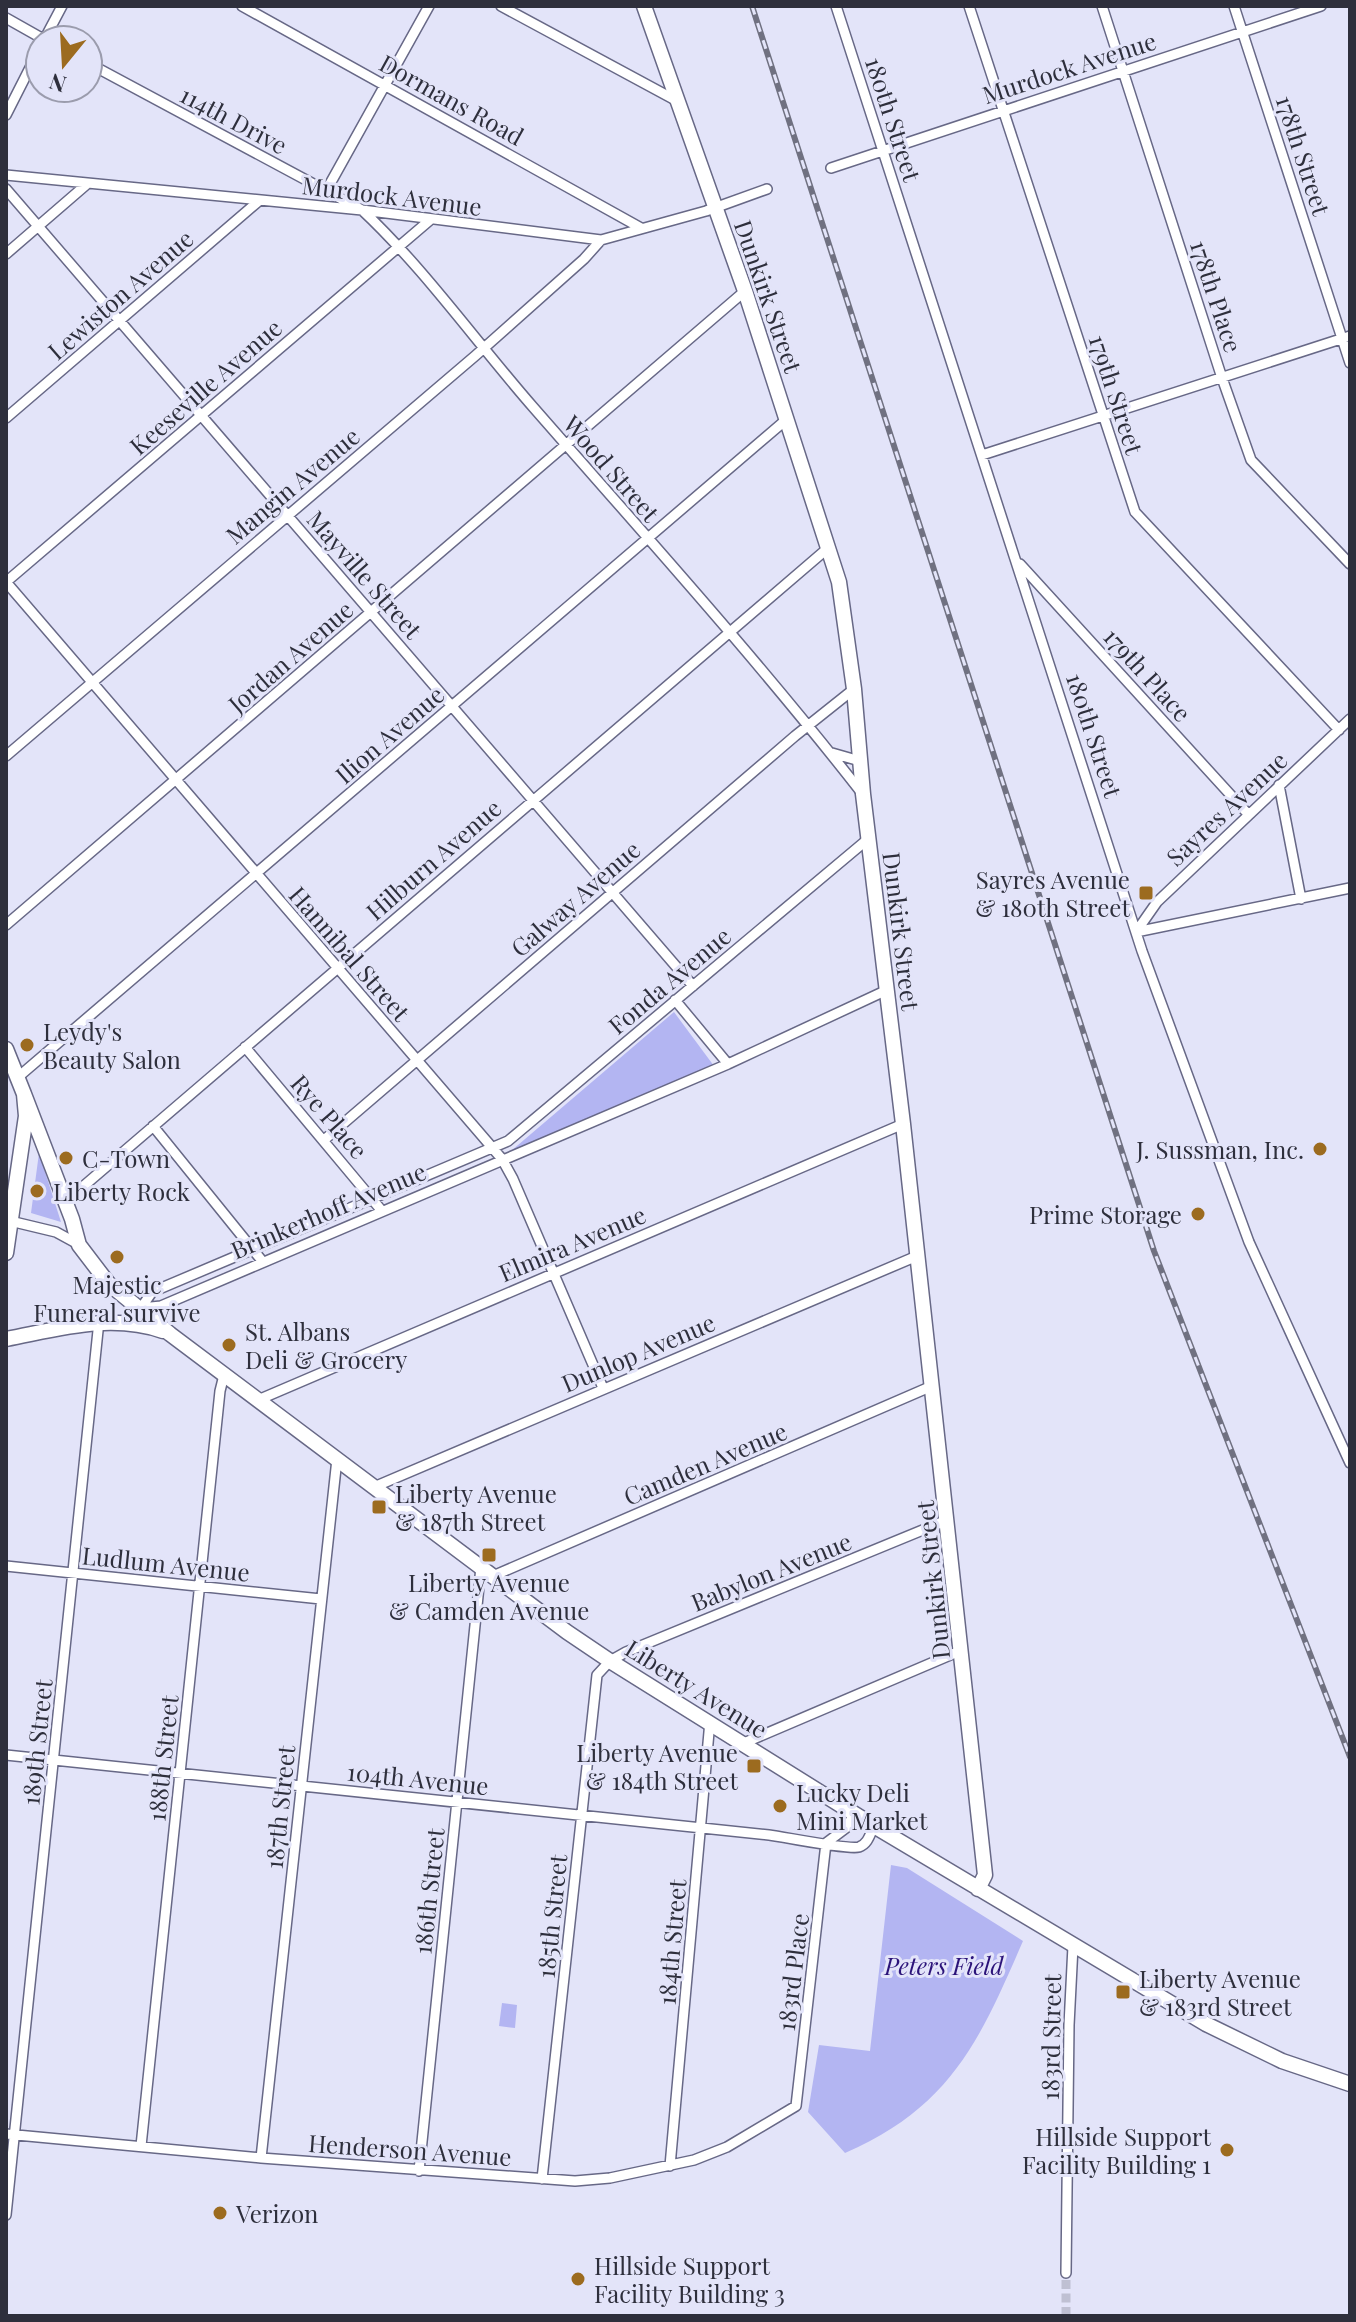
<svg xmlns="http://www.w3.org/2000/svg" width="1356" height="2322" font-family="'Playfair Display',serif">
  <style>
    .green { fill: #b3b5f2 }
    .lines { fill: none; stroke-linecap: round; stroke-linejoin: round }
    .street-tunnel { stroke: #bfc0d3; stroke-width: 9; stroke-dasharray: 9 4.5; stroke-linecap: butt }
    .street-casing { stroke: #676886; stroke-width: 12 }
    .secondary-casing { stroke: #676886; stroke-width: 17 }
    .street { stroke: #fff; stroke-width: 9 }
    .secondary { stroke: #fff; stroke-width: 14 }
    .rail-casing { stroke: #707181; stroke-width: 6 }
    .rail { stroke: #e3e4f9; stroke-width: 3; stroke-dasharray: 9; stroke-linecap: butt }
    .poi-dot { fill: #9c6b1f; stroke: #e3e4f9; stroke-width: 3 }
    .labels { text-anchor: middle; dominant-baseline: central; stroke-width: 6; stroke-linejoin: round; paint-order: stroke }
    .street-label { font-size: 24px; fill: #2e2f3c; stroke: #e3e4f9 }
    .poi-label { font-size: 24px; fill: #2e2f3c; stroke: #e3e4f9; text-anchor: start }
    .park-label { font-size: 24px; font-style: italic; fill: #2b1379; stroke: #e3e4f9 }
  </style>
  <rect width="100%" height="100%" fill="#e3e4f9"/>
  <path class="green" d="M674,1012L714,1066L511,1151Z
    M39,1153L61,1222L31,1213Z
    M891,1865L907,1868L1023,1941C980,2040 951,2107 845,2153L808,2112L819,2045L870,2051Z
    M502,2003L517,2005L515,2028L499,2026Z"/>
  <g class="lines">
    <path class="street-tunnel" d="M1066,2316V2273"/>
    <defs>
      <path id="street" d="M242,6L641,228
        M501,6L679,102
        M836,6L1142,951L1249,1242L1350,1463
        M969,6L1135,512L1339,730
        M1102,6L1222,378L1251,460L1350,564
        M1234,6L1350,363
        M6,18L45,40
        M44,40L62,6
        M88,63L362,210C423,267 477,343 533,407C644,534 757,659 861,792
        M6,115L40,48
        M831,168L1321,6
        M6,175L362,210L601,240L706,211L767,189
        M6,189L693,986
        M326,191L429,6
        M6,254L87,184
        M6,418L260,200
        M982,455L1350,336
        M1020,564L1248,814
        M6,582L502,1159L513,1179L603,1388
        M6,582L430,220
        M832,753L860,761
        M6,756L475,356L584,259L601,240
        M1279,785L1301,899
        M6,925L745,291
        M1136,932L1157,902L1350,719
        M1136,932L1350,888
        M675,1000L728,1064
        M245,1047L382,1211
        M17,1078L787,419
        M153,1126L263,1262
        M324,1140L795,736L854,689
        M65,1202L828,548
        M6,1220L56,1232L78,1244
        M141,1308L152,1292L508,1141L868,839
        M141,1308L161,1306L728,1064L887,990
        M258,1400L903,1124
        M374,1487L917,1256
        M6,1566L321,1599
        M493,1576L932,1386
        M744,1743L962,1650
        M6,1755L769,1835C785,1837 848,1850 859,1847C868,1844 870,1834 874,1826
        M826,1843L846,1828L854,1814
        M6,2134L261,2158L575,2181L610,2178L694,2160L727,2147L796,2106L826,1843
        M141,2146L220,1391L224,1375
        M261,2158L337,1459
        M670,2166L710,1721
        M419,2171L481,1567
        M542,2179L597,1675L610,1661L626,1652L947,1520
        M6,2215L99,1321
        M1066,2273L1069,2025L1073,1946"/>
      <path id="secondary" d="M644,6L745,291L839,582L854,689L863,794L903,1124L985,1875L978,1889
        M6,1049L24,1094L26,1116L6,1253
        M24,1094L72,1219L79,1245L108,1283L170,1334L567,1632L610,1661L874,1826L1206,2024L1282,2061L1350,2084
        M6,1339C59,1329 110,1313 163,1331"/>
    </defs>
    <use href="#street" class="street-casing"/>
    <use href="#secondary" class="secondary-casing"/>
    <use href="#street" class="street"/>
    <use href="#secondary" class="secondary"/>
    <defs>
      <path id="rail" d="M752,6L1154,1251L1350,1757"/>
    </defs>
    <use href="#rail" class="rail-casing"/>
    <use href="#rail" class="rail"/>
  </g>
  <g class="poi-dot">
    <rect x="1138" y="885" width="16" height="16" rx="4"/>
    <circle cx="27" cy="1045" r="8"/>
    <circle cx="1320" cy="1149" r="8"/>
    <circle cx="66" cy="1158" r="8"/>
    <circle cx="37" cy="1191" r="8"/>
    <circle cx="1198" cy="1214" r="8"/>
    <circle cx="117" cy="1257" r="8"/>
    <circle cx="229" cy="1345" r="8"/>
    <rect x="371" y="1499" width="16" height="16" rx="4"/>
    <rect x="481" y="1547" width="16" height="16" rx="4"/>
    <rect x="746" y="1758" width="16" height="16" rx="4"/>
    <circle cx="780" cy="1806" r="8"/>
    <rect x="1115" y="1984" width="16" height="16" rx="4"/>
    <circle cx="1227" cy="2150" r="8"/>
    <circle cx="220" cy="2213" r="8"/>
    <circle cx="578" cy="2279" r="8"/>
  </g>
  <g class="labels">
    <g class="street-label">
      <text transform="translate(1069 67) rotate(-18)">Murdock Avenue</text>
      <text transform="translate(452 99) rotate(29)">Dormans Road</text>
      <text transform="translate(234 119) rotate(28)">114th Drive</text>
      <text transform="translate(894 119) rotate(72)">180th Street</text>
      <text transform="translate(1304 155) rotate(72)">178th Street</text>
      <text transform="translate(392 195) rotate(7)">Murdock Avenue</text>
      <text transform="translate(120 294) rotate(-41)">Lewiston Avenue</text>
      <text transform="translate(769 296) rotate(71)">Dunkirk Street</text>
      <text transform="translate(1217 296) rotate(72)">178th Place</text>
      <text transform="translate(205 386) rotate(-41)">Keeseville Avenue</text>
      <text transform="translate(1117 394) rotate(72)">179th Street</text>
      <text transform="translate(612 468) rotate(49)">Wood Street</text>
      <text transform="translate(292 485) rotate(-40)">Mangin Avenue</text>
      <text transform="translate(365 574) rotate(49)">Mayville Street</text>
      <text transform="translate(290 656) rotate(-41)">Jordan Avenue</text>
      <text transform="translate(1148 674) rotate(48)">179th Place</text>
      <text transform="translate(389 734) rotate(-41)">Ilion Avenue</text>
      <text transform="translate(1095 735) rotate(72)">180th Street</text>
      <text transform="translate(1226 808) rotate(-43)">Sayres Avenue</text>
      <text transform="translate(433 859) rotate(-41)">Hilburn Avenue</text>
      <text transform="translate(575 898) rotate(-41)">Galway Avenue</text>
      <text transform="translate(902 931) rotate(83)">Dunkirk Street</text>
      <text transform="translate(350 953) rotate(49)">Hannibal Street</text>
      <text transform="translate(669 980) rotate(-40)">Fonda Avenue</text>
      <text transform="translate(330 1116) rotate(49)">Rye Place</text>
      <text transform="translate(328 1210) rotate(-23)">Brinkerhoff Avenue</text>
      <text transform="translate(572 1243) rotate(-23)">Elmira Avenue</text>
      <text transform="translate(638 1352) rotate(-23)">Dunlop Avenue</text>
      <text transform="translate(705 1463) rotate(-23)">Camden Avenue</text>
      <text transform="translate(166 1563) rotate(6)">Ludlum Avenue</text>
      <text transform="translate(771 1571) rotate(-22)">Babylon Avenue</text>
      <text transform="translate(932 1580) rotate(-96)">Dunkirk Street</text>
      <text transform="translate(697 1688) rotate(32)">Liberty Avenue</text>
      <text transform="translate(36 1742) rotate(-84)">189th Street</text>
      <text transform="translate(162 1758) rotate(-84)">188th Street</text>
      <text transform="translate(418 1778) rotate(6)">104th Avenue</text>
      <text transform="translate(279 1807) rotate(-84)">187th Street</text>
      <text transform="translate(428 1891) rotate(-84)">186th Street</text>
      <text transform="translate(551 1916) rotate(-84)">185th Street</text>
      <text transform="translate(671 1942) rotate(-85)">184th Street</text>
      <text transform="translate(792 1972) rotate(-83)">183rd Place</text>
      <text transform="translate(1050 2037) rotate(-89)">183rd Street</text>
      <text transform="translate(410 2149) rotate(4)">Henderson Avenue</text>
    </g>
    <g class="poi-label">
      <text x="1130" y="879" text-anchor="end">Sayres Avenue<tspan x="1130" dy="28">&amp; 180th Street</tspan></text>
      <text x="43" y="1031">Leydy's<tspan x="43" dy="28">Beauty Salon</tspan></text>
      <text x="1304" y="1149" text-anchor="end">J. Sussman, Inc.</text>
      <text x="82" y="1158">C-Town</text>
      <text x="53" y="1191">Liberty Rock</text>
      <text x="1182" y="1214" text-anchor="end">Prime Storage</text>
      <text x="117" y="1284" text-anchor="middle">Majestic<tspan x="117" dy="28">Funeral survive</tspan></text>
      <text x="245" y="1331">St. Albans<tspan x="245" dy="28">Deli &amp; Grocery</tspan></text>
      <text x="395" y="1493">Liberty Avenue<tspan x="395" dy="28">&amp; 187th Street</tspan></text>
      <text x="489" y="1582" text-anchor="middle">Liberty Avenue<tspan x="489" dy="28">&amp; Camden Avenue</tspan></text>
      <text x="738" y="1752" text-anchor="end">Liberty Avenue<tspan x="738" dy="28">&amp; 184th Street</tspan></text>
      <text x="796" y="1792">Lucky Deli<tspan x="796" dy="28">Mini Market</tspan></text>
      <text x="1139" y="1978">Liberty Avenue<tspan x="1139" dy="28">&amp; 183rd Street</tspan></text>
      <text x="1211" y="2136" text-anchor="end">Hillside Support<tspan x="1211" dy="28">Facility Building 1</tspan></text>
      <text x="236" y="2213">Verizon</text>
      <text x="594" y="2265">Hillside Support<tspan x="594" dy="28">Facility Building 3</tspan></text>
    </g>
    <g class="park-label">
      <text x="944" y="1965">Peters Field</text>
    </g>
  </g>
  <rect width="1356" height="2322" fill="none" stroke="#2e2f3c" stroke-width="16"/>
  <g transform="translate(64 64) rotate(198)"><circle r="38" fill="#e3e4f9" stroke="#9b9cad" stroke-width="2"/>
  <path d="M0-6L14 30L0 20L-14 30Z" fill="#9c6b1f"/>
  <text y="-12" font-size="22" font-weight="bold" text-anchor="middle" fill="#2e2f3c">N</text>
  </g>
</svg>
